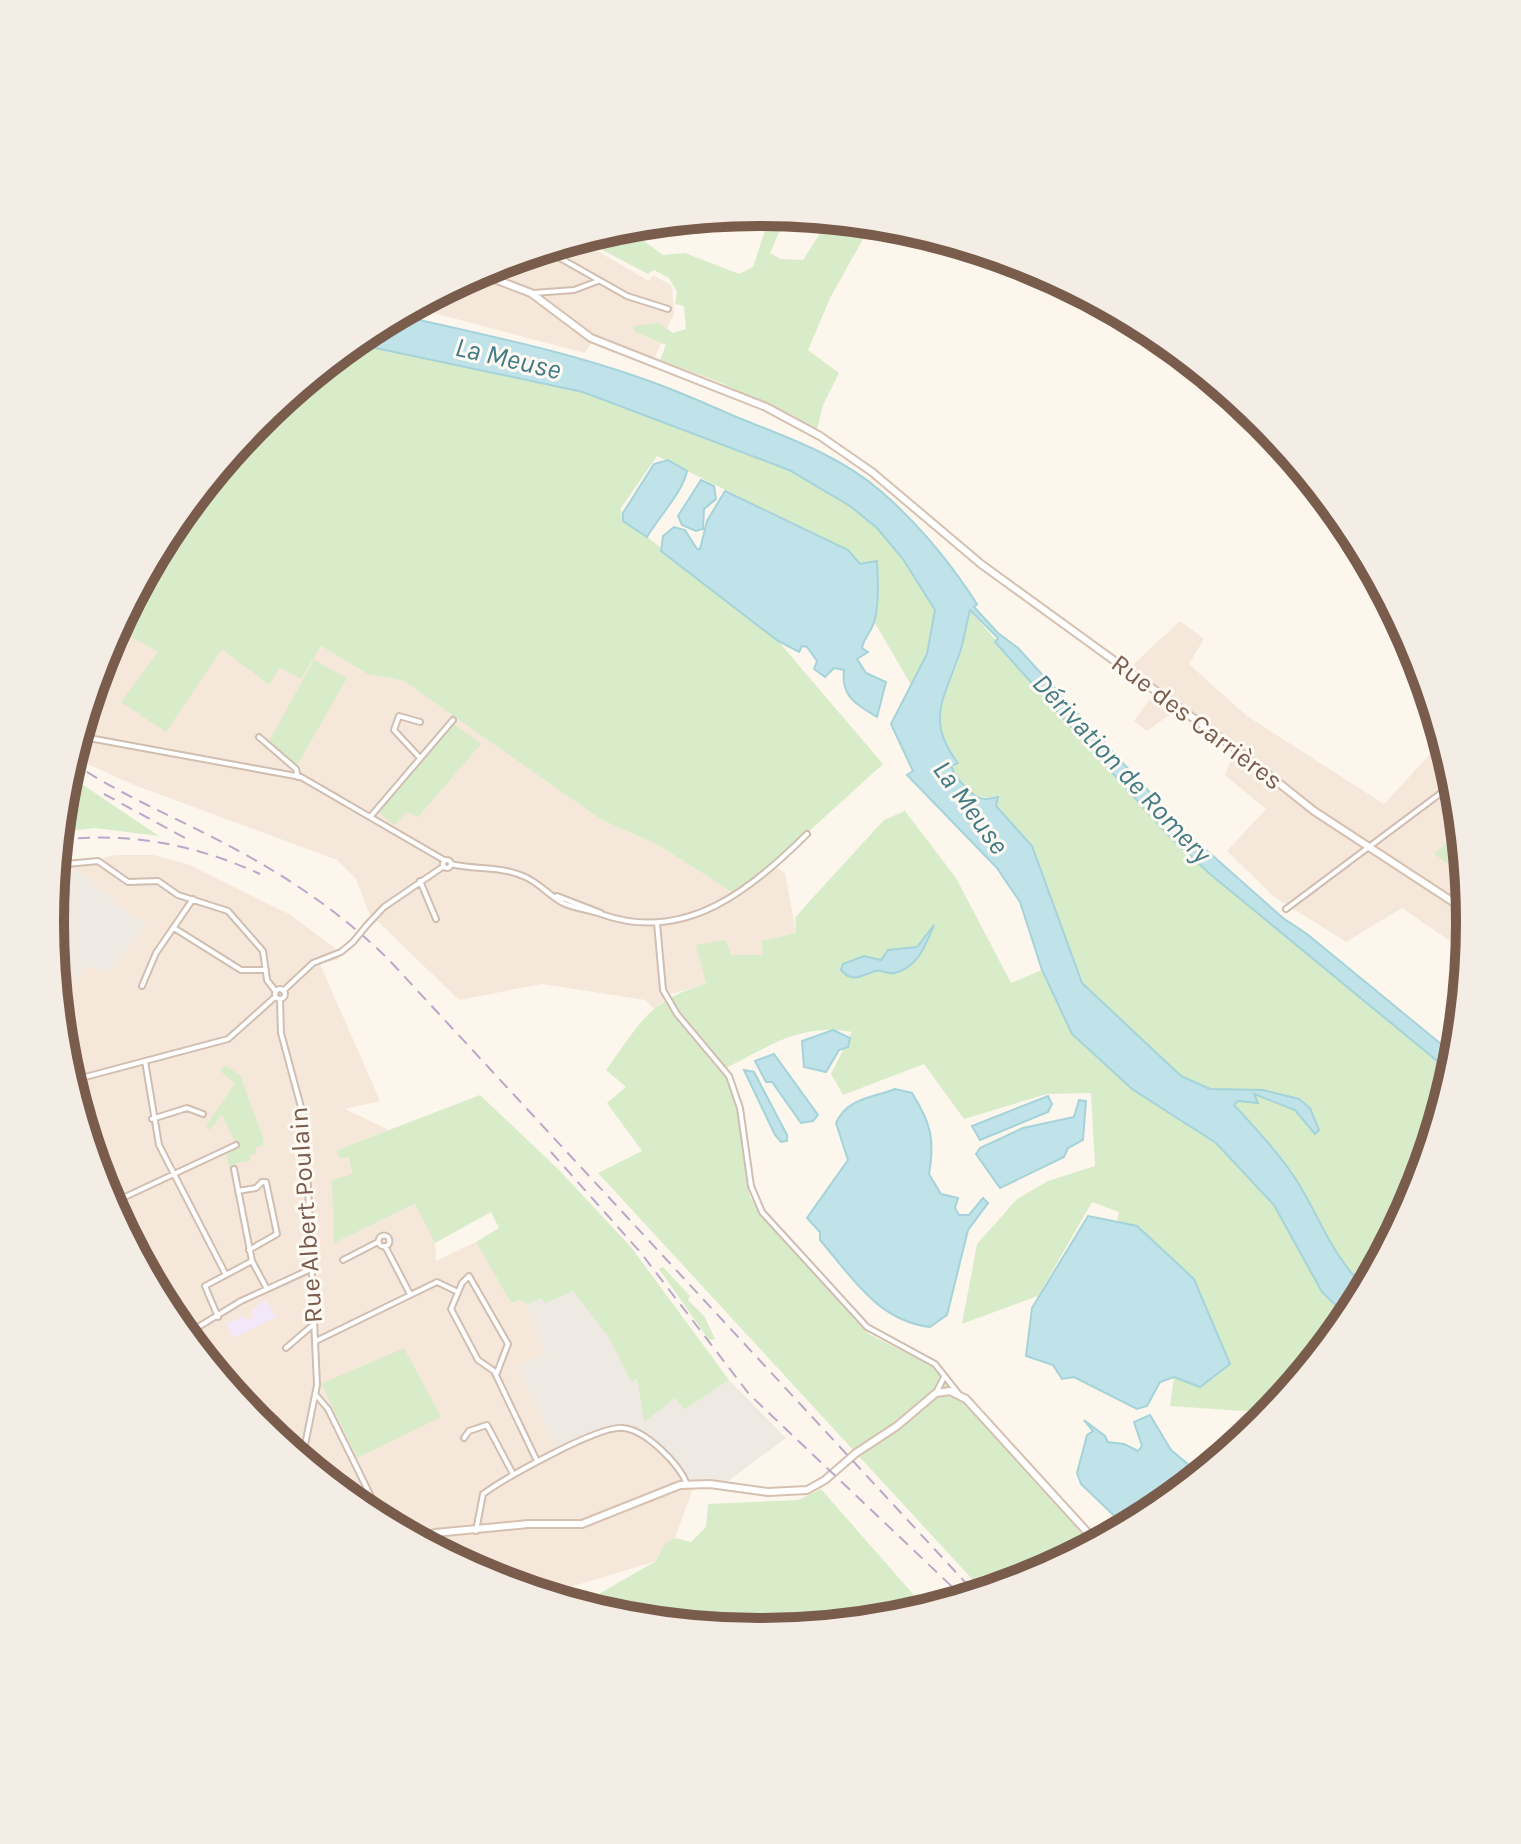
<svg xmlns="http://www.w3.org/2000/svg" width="1521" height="1844" font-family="Karla,sans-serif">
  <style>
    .residential { fill: #f5e8da }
    .industrial { fill: #efe9e4 }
    .education { fill: #f3e8fa }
    .green { fill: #d8ecc9 }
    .water { fill: #bfe3e8; stroke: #a5d3da; stroke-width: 2 }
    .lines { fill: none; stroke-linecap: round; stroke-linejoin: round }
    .street-casing { stroke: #d1beb0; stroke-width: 8 }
    .secondary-casing { stroke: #d6c0b0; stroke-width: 10 }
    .street { stroke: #fff; stroke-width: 4 }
    .secondary { stroke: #fff; stroke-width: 6 }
    .rail { stroke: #b9a8c9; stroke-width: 2; stroke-dasharray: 12 8; stroke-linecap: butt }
    .street-bridge-casing { stroke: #d1beb0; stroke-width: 8; stroke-linecap: butt }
    .street-bridge { stroke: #fff; stroke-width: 4 }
    .labels { text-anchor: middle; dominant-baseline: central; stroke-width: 6; stroke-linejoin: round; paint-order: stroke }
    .street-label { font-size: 26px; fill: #7a5c4d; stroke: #fffaf3 }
    .water-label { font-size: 28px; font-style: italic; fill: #437c86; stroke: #fffaf3 }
    .rim { fill: none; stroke: #7a5c4d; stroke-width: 10 }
  </style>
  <rect width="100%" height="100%" fill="#fdf6ec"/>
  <path class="residential" d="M576,239L649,281L653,275L672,286L674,313L652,364L592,341L585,353L411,307L489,265Z
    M1180,621L1204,639L1189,664L1247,716L1384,804L1444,739L1457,784L1462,829L1435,854L1466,876L1471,922L1469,939L1463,950L1402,908L1346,942L1273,896L1227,851L1266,809L1225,775L1234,752L1175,711L1147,731L1134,721L1154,693L1124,673Z
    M119,630L158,652L222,649L280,668L321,646L367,674L404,681L600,819L660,846L733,893L773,864L785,873L796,933L761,941L764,955H731L697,945L706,984L671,994L654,1009L645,1000L542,984L459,1000L369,913L356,879L337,860L134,785L72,757L104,650Z
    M115,855H153L187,864L289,914L335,948L339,959L320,964L380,1101L345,1109L389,1130L337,1150L347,1156L354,1174L335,1242L416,1204L435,1243L436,1261L476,1242L511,1303L519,1300L528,1304L545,1354L518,1367L625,1426L639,1430L693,1488L675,1538L665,1543L656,1561L544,1595L488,1578L365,1512L258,1424L169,1316L104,1193L64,1060L54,967L69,985L88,965L145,926L71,866Z"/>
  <path class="industrial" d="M55,866H71L145,926L107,973L88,965L69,985L55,967L50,922Z
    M573,1291L609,1338L631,1382L637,1377L644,1421L675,1398L684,1410L729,1380L786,1438L728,1481L693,1488L655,1443L639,1430L625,1426L556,1448L518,1367L545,1354L528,1304L541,1298L546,1304Z"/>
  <path class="education" d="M266,1300L276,1317L233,1338L224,1319L229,1323L243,1316L248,1321L253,1317L251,1311Z"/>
  <path class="green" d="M771,212L787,214L770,253L781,259L803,260L830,218L872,223L830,298L808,350L839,373L823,405L817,430L722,383L660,360L666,345L634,331V326L658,323L673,333L686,329L684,306L675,304L677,292L669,278L654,270L648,274L580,238L622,225L663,255L685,253L739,274L753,267Z
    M352,343L583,392L789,470L850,506L877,528L903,559L935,610L927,654L911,685L875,623L879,594L848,550L657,456L621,508L622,517L778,641L883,764L773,864L733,893L660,846L600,819L404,681L367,674L321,646L301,679L280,668L269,685L222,649L166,732L121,702L158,652L119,630L107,645L170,527L258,419Z
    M971,612L1169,836L1210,874L1453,1074L1417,1194L1366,1288L1344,1268L1299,1184L1258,1130L1224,1095L1181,1076L1082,983L1032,846L996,806L995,796C976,802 958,784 951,766L956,760C922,726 950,691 960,655C964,640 962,625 971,612Z
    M314,660L347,678L296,767L267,745Z
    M454,724L481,744L418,817L407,812L394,825L378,812Z
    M67,774L159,836L95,828L59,832Z
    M905,811L956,878L1011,983L1042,970L1072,1034L1132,1089L1216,1143L1274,1205L1322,1292L1350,1319L1272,1413L1170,1406L1174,1377L1138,1226L1117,1222L1119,1212L1092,1202L1038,1296L962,1324L977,1244L1017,1199L1048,1181L1095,1166L1091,1093L1047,1094L964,1119L924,1064L843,1095L831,1074L852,1032C798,1023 771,1046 724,1069L735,1092L750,1197L766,1220L869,1334L932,1366L1093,1546L1032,1579L985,1593L598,1173L642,1151L607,1103L626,1087L606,1070C640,1024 648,1000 706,984L696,945L726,940L731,955H763L761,941L796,933L795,918L807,904L884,820Z
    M1462,829L1466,876L1434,854Z
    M225,1065L240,1075L263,1138V1146L256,1147V1154L249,1155L250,1161L236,1163V1168L230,1169L226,1155L238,1148L222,1115L210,1130L206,1126L235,1083L220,1071Z
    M480,1095L558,1169L631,1247L729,1380L684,1410L675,1398L644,1422L637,1378L631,1382L609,1338L573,1291L545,1304L541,1298L528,1304L519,1300L511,1303L476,1242L499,1228L491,1212L435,1243L415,1204L334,1243L332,1180L353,1174L348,1157L340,1159L337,1150Z
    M663,1267L690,1296L688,1300L704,1316L715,1339L709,1340L659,1269Z
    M404,1348L441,1417L357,1458L321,1384Z
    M821,1489L927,1610C825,1641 679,1636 578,1606L656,1561L665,1543L675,1538L691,1542L706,1527L708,1504L798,1500Z"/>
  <path class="water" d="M397,315C485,335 576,353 660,385C687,395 713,407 739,418C789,438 841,456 883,493C918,524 952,565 977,604L974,607L998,633L1018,648L1186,832L1283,918L1307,934L1458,1058L1453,1074L1210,874L1169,836L995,642L998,638L970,610C966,624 964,643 958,658C943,701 926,721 958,763L951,766C956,778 971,798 985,799C990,799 994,797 998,797L996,806L1032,846L1082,983L1181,1076L1210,1089L1263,1090L1299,1099L1310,1108L1319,1130L1315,1134L1295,1110L1254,1094L1258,1103L1238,1101L1234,1105C1257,1130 1282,1156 1300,1186C1322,1223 1334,1259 1366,1288L1350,1319L1322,1292L1274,1205L1216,1143L1132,1089L1072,1034L1042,970L1020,902L997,868L907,775L913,771L891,724L927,654L935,610L903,559L877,528L850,506L789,470L583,392L352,343Z
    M668,460L687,471C683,492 657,519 647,537L623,521V513L654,464Z
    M701,480L714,486L716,499L704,509L703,529L696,531L682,525L678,516Z
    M725,491L848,550L860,564L877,561C878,581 879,600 875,619C873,630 864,637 862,648L868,652L857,659L866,673L886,682L877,717C856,704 841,697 844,670L834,668L825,677L814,669L817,661L807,647L802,646L799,652L778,641L661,551L663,536L674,527L685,530L697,549H700L707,521Z
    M934,925C926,944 918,968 894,973C887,975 883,969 875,971C862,975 853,984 841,970L843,964L864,956L881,960L888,950L917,947Z
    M833,1030L850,1038L848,1047L839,1050L826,1072L804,1067L802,1041Z
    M774,1054L818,1115L813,1121L801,1123L772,1082H766L755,1061Z
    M744,1070L754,1072L787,1135V1141L781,1142L775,1135Z
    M895,1089L912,1093C931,1123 935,1140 929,1174L941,1194L958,1198L955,1208L959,1215H969L983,1198L988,1203L968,1230L947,1315L930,1327C878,1321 852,1277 820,1240V1232L807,1218L848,1160L836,1123C847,1098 872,1098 895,1089Z
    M1048,1096L1052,1104L1048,1112L980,1140L972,1126Z
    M1079,1100L1086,1101L1083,1140L1068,1148L1064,1157L1000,1188L976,1154L980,1148L1023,1128L1074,1117Z
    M1088,1216L1137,1226L1194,1279L1230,1364L1200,1387L1174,1377L1160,1382L1147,1406L1137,1409L1074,1377L1062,1379L1053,1365L1026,1356L1032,1308Z
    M1150,1415L1171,1450L1201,1475L1155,1513L1127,1528L1081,1484L1077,1473L1087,1435L1093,1431L1084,1420L1105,1436L1108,1442L1124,1444L1138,1451L1142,1446L1134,1422Z"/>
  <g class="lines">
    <defs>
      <path id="street" d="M544,249L627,296L668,309
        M533,293L574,290L598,281
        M78,736L301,777L444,860
        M259,737L296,769L298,777
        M420,758L394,730L399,716L420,722
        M371,816L453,720
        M443 864a4 4 0 1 1 8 0a4 4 0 1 1-8 0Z
        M451,864C475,870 500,866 523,876C539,882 549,896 563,903C576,909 591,910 604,915C686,943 752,889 807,834
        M56,865L98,861L128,882L158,881L178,895L228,911L263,951L267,980L276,992
        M420,881L436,919
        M557,896L601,913
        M1286,909L1457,781
        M657,923L663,990L677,1014L729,1076L740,1108L751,1186L762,1212L867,1327L935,1364L958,1393
        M367,925L384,907L444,866
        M174,928L241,970H266
        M142,986L156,953L193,899
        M275 994a5 5 0 1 1 10 0a5 5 0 1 1-10 0Z
        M283,991L313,963L341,952L353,942
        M280,999L281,1033L305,1122L317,1385L302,1460
        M145,1061L159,1145L226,1275
        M70,1081L228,1039L275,997
        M152,1119L187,1108L203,1114
        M234,1169L252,1261L267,1289
        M97,1170L130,1242
        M238,1191L256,1188L262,1182H266L277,1234L249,1250
        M112,1203L236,1145
        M378.5 1241a5.5 5.5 0 1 1 11 0a5.5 5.5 0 1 1-11 0Z
        M385,1246L410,1294
        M343,1260L378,1242
        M218,1317L205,1286L252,1261
        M185,1335L241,1301L311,1269
        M316,1341L437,1282L458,1292
        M286,1348L314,1324
        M496,1375L508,1344L469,1276L462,1283L451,1309L478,1360L494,1371L537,1461
        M936,1393L944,1377
        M316,1395L328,1409L384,1523
        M464,1438L469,1431L487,1425L513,1474
        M476,1531L483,1494C505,1478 599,1425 623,1428C646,1430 679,1464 687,1484"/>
      <path id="secondary" d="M476,272L531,293L591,338L766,407L820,436L872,472L981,564L1240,752L1314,811L1470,913
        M416,1540L435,1533L528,1524H582L680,1485L710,1484L768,1492L807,1490L825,1480L856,1453L897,1426L936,1393L950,1391L966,1399L1098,1544"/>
    </defs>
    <use href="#street" class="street-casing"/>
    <use href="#secondary" class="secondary-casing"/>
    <use href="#street" class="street"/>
    <use href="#secondary" class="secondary"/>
    <path class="rail" d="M70,761C123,797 182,820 237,850C294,881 345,916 390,961L977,1595
      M104,794L185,838
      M58,840C130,832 194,844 260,874
      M551,1152L641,1253L749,1394L965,1599"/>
    <defs>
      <path id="street-bridge" d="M353,942L367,925"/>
    </defs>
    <use href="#street-bridge" class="street-bridge-casing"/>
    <use href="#street-bridge" class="street-bridge"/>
  </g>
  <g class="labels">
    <g class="street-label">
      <text transform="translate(1197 722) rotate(37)">Rue des Carrières</text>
      <text transform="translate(306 1215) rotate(-94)">Rue Albert Poulain</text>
    </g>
    <g class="water-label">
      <text transform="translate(508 358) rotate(13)">La Meuse</text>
      <text transform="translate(1122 768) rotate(47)">Dérivation de Romery</text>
      <text transform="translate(971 807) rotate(54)">La Meuse</text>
    </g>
  </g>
  <path d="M0 0H1521V1844H0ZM64 922a696 696 0 1 1 1392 0a696 696 0 1 1-1392 0Z" fill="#f4ede6" fill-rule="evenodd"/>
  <path class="rim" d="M64 922a696 696 0 1 1 1392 0a696 696 0 1 1-1392 0Z"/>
</svg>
